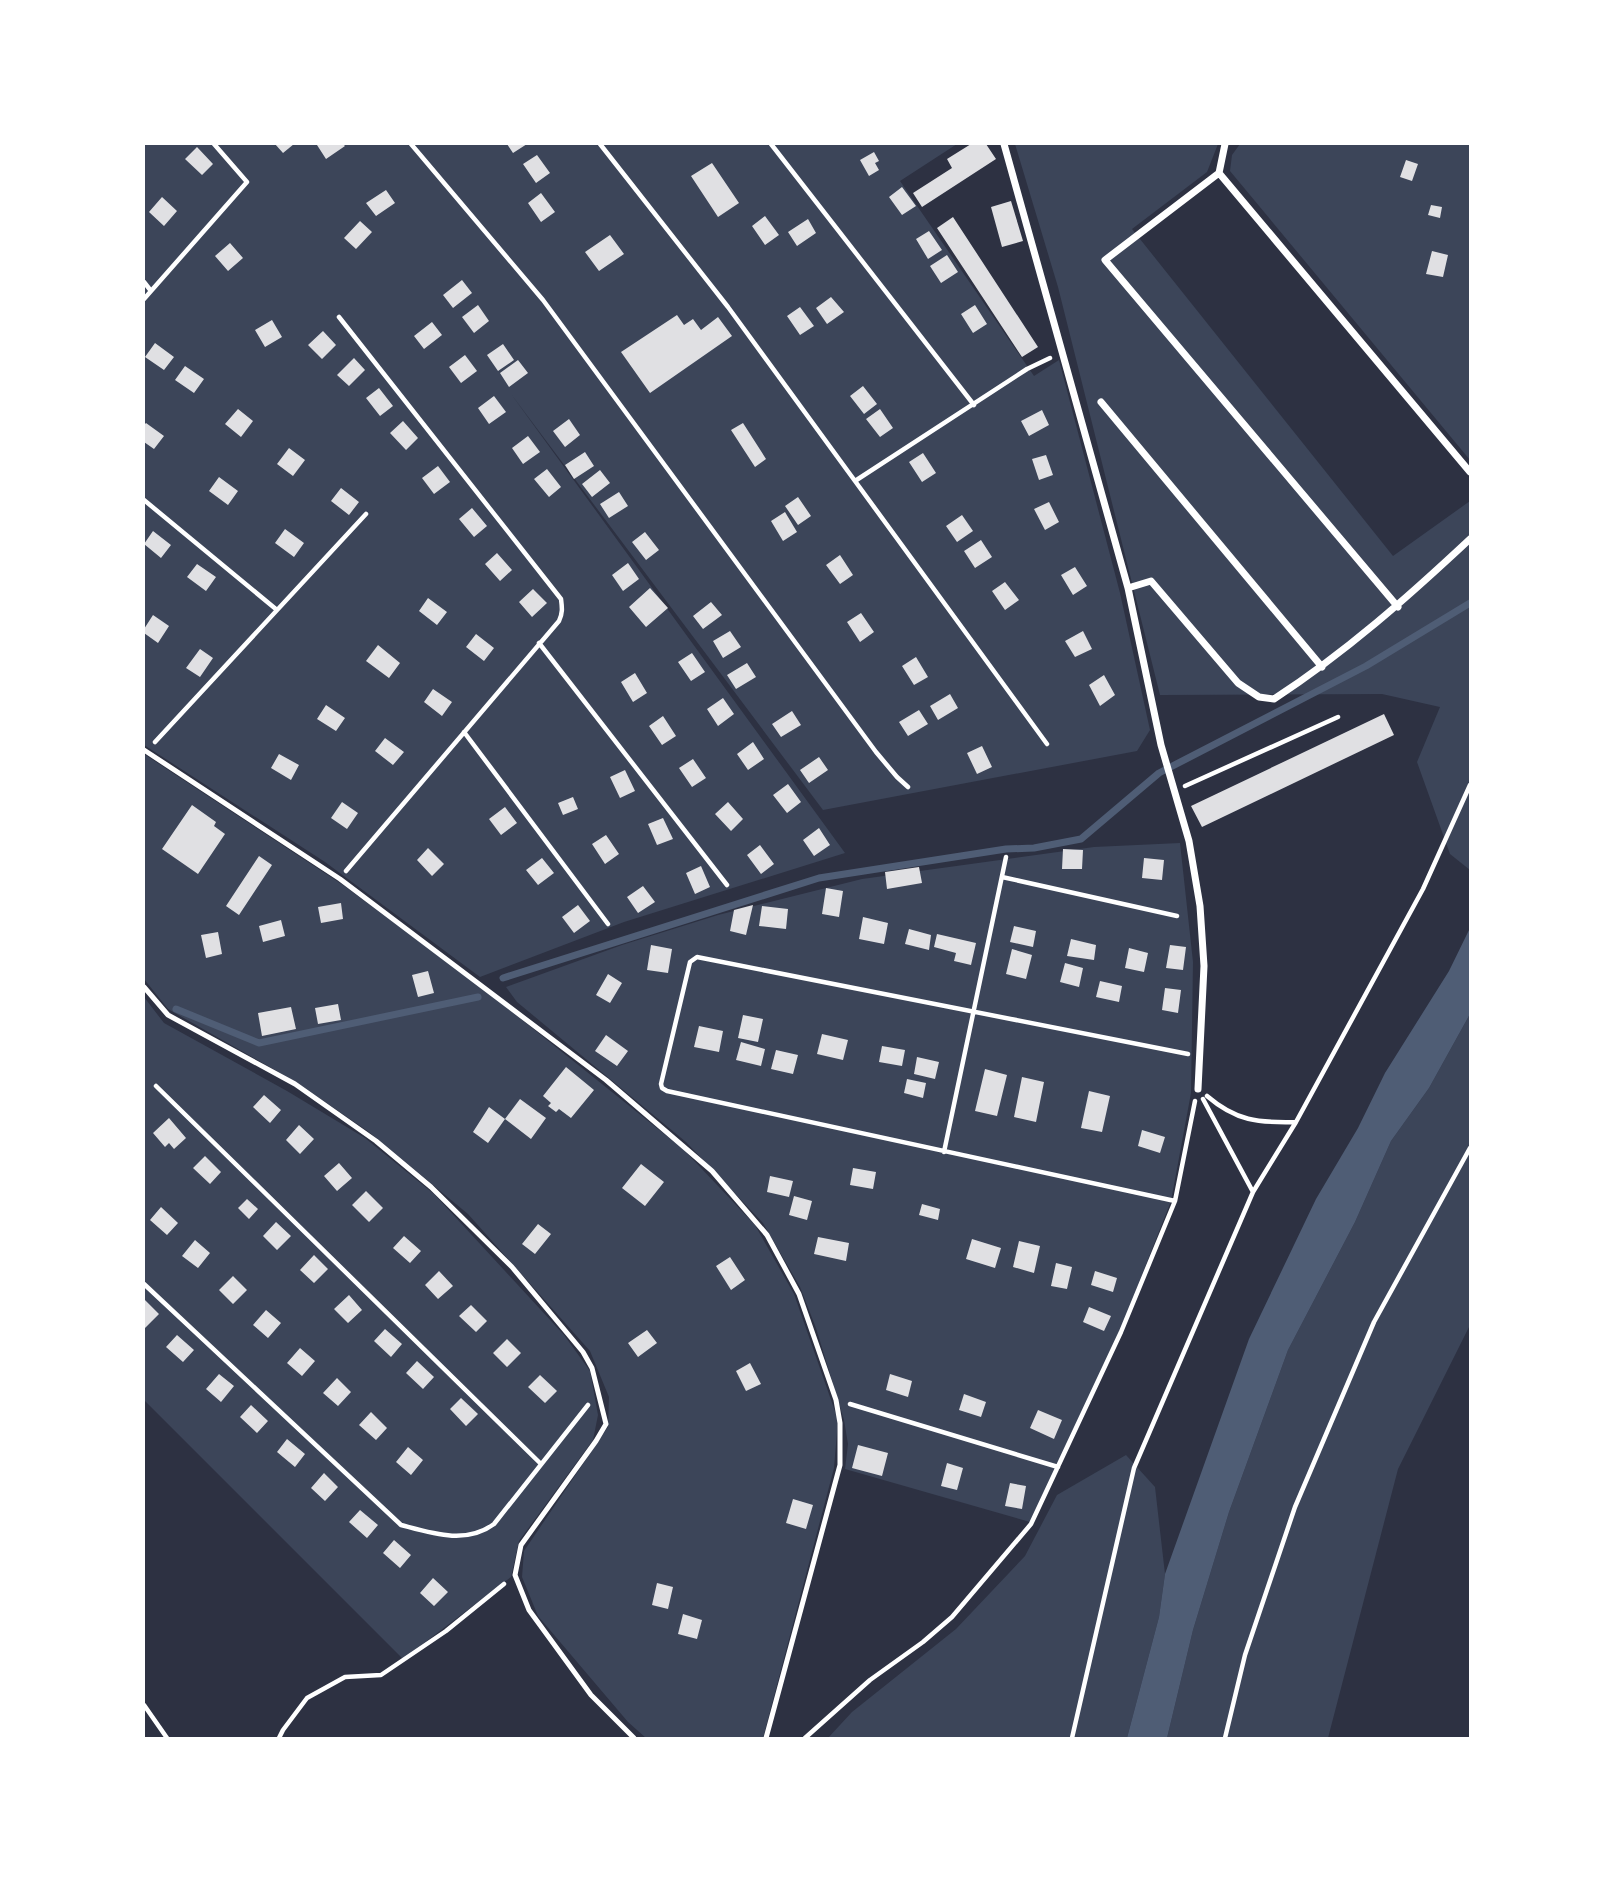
<svg xmlns="http://www.w3.org/2000/svg" width="1614" height="1882" font-family="'Golos Text',sans-serif">
  <style>
    .green { fill: #3c4559 }
    .water { fill: #4f5d75 }
    .lines { fill: none; stroke-linecap: round; stroke-linejoin: round }
    .stream { stroke: #4f5d75; stroke-width: 7 }
    .building { fill: #e0e0e3 }
    .path { stroke: #fff; stroke-width: 4.5 }
    .service { stroke: #fff; stroke-width: 5 }
    .minor { stroke: #fff; stroke-width: 7 }
  </style>
  <rect width="100%" height="100%" fill="#2d3142"/>
  <path class="green" d="M144,144H957L900,181L1034,376L1059,360L1120,593L1150,730L1137,751L823,810L511,394L845,853L624,922L480,977L325,862L144,745Z
    M1015,144H1218L1207,172L1132,229L1393,556L1470,501V870L1450,854L1417,762L1440,707L1382,694L1160,695L1058,287Z
    M1240,144H1470V460L1230,171L1232,155Z
    M144,754L343,885L486,991L683,1149L755,1225L794,1294L838,1420L834,1468L763,1738H646L628,1722L538,1616L522,1577L524,1551L608,1427L609,1397L590,1351L468,1214L369,1132L296,1082L168,1009L144,979Z
    M1180,843L1193,962L1191,1093L1171,1201L1121,1328L1030,1522L845,1469L848,1444L844,1420L816,1328L800,1287L763,1223L686,1142L517,1002L506,987L622,945L718,915L862,879L1094,847Z
    M144,997L164,1023L287,1091L365,1138L434,1194L564,1335L590,1371L598,1415L593,1440L519,1541L511,1577L403,1659L144,1400Z
    M1470,1014V1325L1398,1469L1328,1738H1167L1193,1630L1229,1512L1288,1350L1355,1222L1391,1141L1429,1088Z
    M1126,1455L1155,1487L1165,1574L1159,1617L1127,1738H828L852,1712L956,1629L1025,1556L1057,1495Z"/>
  <path class="water" d="M1470,928V1014L1429,1088L1391,1141L1355,1222L1288,1350L1229,1512L1193,1630L1167,1738H1127L1159,1617L1165,1574L1249,1339L1316,1199L1358,1128L1385,1073L1449,971Z"/>
  <g class="lines">
    <path class="stream" d="M503,978L819,878L1006,849L1034,848L1081,839L1159,773L1366,666L1470,603
      M176,1009L259,1043L478,997"/>
  </g>
  <path class="building" d="M275,144H294L283,153Z
    M319,144H343L345,146L326,159L317,145Z
    M507,144H527L513,153Z
    M971,144H986L996,159L922,207L913,193L952,168L947,159Z
    M197,147L213,164L202,175L185,159Z
    M874,152L879,161L875,163L879,170L869,176L860,160Z
    M537,155L550,173L536,183L523,164Z
    M1406,160L1418,164L1412,181L1400,177Z
    M712,163L739,203L718,217L691,176Z
    M902,187L916,206L902,215L889,197Z
    M386,190L395,203L376,216L366,203Z
    M541,193L555,212L541,222L528,203Z
    M162,197L177,211L164,226L149,212Z
    M1011,201L1023,241L1002,247L991,207Z
    M1431,205L1442,207L1440,218L1428,215Z
    M765,216L779,235L765,245L752,226Z
    M953,217L1038,347L1022,357L937,228Z
    M808,219L816,233L797,246L788,232Z
    M360,221L372,232L356,249L344,238Z
    M929,231L942,250L928,259L916,239Z
    M610,235L624,254L599,271L585,252Z
    M230,243L243,258L228,271L215,256Z
    M1432,251L1448,255L1443,277L1426,274Z
    M947,255L958,272L941,283L930,266Z
    M462,280L472,293L453,308L443,295Z
    M831,297L844,312L827,324L816,308Z
    M478,305L489,321L474,333L462,317Z
    M975,305L987,324L973,333L961,314Z
    M800,307L814,326L800,335L787,316Z
    M677,315L684,325L693,319L701,330L718,317L732,336L650,393L621,352Z
    M272,320L282,337L265,347L255,330Z
    M432,322L442,335L424,349L414,336Z
    M323,331L336,345L322,359L308,345Z
    M155,343L174,357L164,370L145,357Z
    M503,344L514,360L498,371L487,355Z
    M465,355L477,371L461,383L449,367Z
    M354,358L365,370L349,386L337,375Z
    M518,360L528,373L509,387L500,373Z
    M185,366L204,379L194,393L175,380Z
    M863,386L877,404L864,414L850,396Z
    M379,388L393,406L380,416L366,398Z
    M494,396L506,412L489,424L478,408Z
    M238,409L253,421L241,437L225,424Z
    M880,409L893,428L880,437L866,419Z
    M1042,410L1049,425L1029,436L1021,421Z
    M569,419L580,435L565,447L553,431Z
    M403,421L418,438L406,450L390,433Z
    M146,423L164,436L154,449L144,442V425Z
    M743,423L766,459L755,467L731,430Z
    M528,436L540,452L523,464L512,448Z
    M289,448L305,460L293,476L277,464Z
    M585,452L594,466L574,479L565,465Z
    M923,453L936,473L922,482L909,462Z
    M1046,455L1053,475L1039,480L1032,459Z
    M438,466L450,482L434,494L422,478Z
    M547,469L561,487L549,497L534,479Z
    M600,470L610,483L592,497L582,484Z
    M219,477L238,491L228,505L209,491Z
    M341,488L359,502L349,515L331,501Z
    M619,492L628,506L609,518L600,504Z
    M798,497L811,516L798,525L785,506Z
    M1049,502L1059,522L1045,530L1034,509Z
    M472,508L487,526L474,537L459,519Z
    M785,512L797,532L783,541L771,521Z
    M962,515L973,531L957,542L946,526Z
    M285,529L304,543L294,557L275,543Z
    M153,531L171,545L161,558L144,544Z
    M645,532L659,550L646,560L632,542Z
    M981,540L992,557L975,568L964,551Z
    M497,553L512,570L500,581L485,564Z
    M840,555L853,575L840,584L826,565Z
    M628,563L639,579L623,591L612,575Z
    M197,564L216,577L206,591L187,577Z
    M1075,567L1087,586L1073,595L1061,575Z
    M1005,582L1019,600L1005,610L992,591Z
    M650,588L668,608L646,627L629,607Z
    M533,589L547,603L532,617L519,602Z
    M428,598L447,612L437,625L419,611Z
    M711,602L722,615L703,629L693,616Z
    M861,613L874,632L860,642L847,622Z
    M153,615L169,626L158,643L144,633V629Z
    M730,631L741,647L723,658L713,641Z
    M1083,631L1092,649L1075,657L1065,641Z
    M476,634L494,648L484,661L466,647Z
    M378,645L400,663L389,678L366,661Z
    M200,649L213,658L200,677L186,668Z
    M692,653L705,672L691,681L678,662Z
    M916,657L928,677L914,685L902,666Z
    M747,663L756,677L736,689L727,675Z
    M635,673L647,693L633,702L621,682Z
    M1104,675L1115,695L1100,706L1089,685Z
    M433,689L452,702L442,716L424,702Z
    M950,694L958,708L938,720L930,706Z
    M723,698L734,714L718,726L707,709Z
    M326,705L345,718L336,731L317,719Z
    M919,710L928,724L908,736L899,722Z
    M792,711L801,725L781,737L772,724Z
    M1384,714L1394,735L1202,827L1191,806Z
    M663,716L676,736L662,745L649,726Z
    M385,738L404,752L393,765L375,751Z
    M753,742L764,759L748,770L737,754Z
    M982,746L992,767L977,774L967,753Z
    M279,754L299,765L291,780L271,768Z
    M819,757L828,770L809,783L800,770Z
    M693,759L706,778L692,787L679,768Z
    M625,770L635,791L620,798L610,777Z
    M788,784L801,802L787,813L773,795Z
    M573,797L578,809L563,815L558,803Z
    M342,802L358,813L347,829L331,818Z
    M728,802L743,819L731,831L715,814Z
    M192,805L216,822L214,826L225,834L198,874L162,849Z
    M505,807L517,823L501,835L489,819Z
    M663,818L673,839L657,845L648,824Z
    M819,828L830,845L814,856L803,840Z
    M606,835L619,854L605,864L592,844Z
    M760,845L774,864L761,874L747,855Z
    M428,848L444,864L432,876L417,860Z
    M1063,849L1083,850L1082,869H1062Z
    M259,856L272,865L239,915L226,906Z
    M542,858L554,873L538,885L526,870Z
    M1144,858L1164,860L1162,880L1142,878Z
    M701,866L710,887L695,894L686,873Z
    M919,867L922,883L887,889L885,872Z
    M643,886L655,902L638,913L627,897Z
    M826,888L843,891L839,917L822,914Z
    M341,903L343,919L321,923L318,907Z
    M578,905L590,921L574,933L562,917Z
    M753,905L746,935L730,931L734,910Z
    M762,906L788,909L786,929L759,926Z
    M863,917L888,923L884,944L859,939Z
    M281,920L285,936L263,942L259,926Z
    M1014,926L1036,931L1033,947L1010,942Z
    M909,929L931,935L929,950L905,944Z
    M218,932L222,954L206,958L201,935Z
    M937,934L976,943L971,965L954,961L956,953L934,947Z
    M1071,939L1096,945L1094,960L1067,956Z
    M651,945L672,949L668,973L647,970Z
    M1170,945L1186,947L1183,970L1166,968Z
    M1129,948L1148,953L1144,972L1125,968Z
    M1012,949L1032,955L1026,979L1006,974Z
    M1065,963L1083,968L1079,987L1060,982Z
    M428,971L434,993L418,997L412,975Z
    M608,974L622,983L610,1003L596,995Z
    M1100,981L1122,986L1119,1002L1096,997Z
    M1165,988L1181,990L1178,1013L1162,1010Z
    M338,1004L341,1020L318,1024L315,1008Z
    M291,1007L296,1029L262,1036L258,1013Z
    M743,1015L763,1019L758,1042L738,1038Z
    M699,1026L723,1031L719,1052L694,1047Z
    M822,1034L848,1040L843,1060L817,1054Z
    M606,1035L628,1051L617,1066L595,1051Z
    M741,1042L765,1049L761,1066L736,1060Z
    M882,1046L905,1050L902,1066L879,1062Z
    M776,1050L798,1055L793,1074L771,1069Z
    M917,1057L939,1062L935,1079L914,1074Z
    M566,1067L594,1090L571,1118L559,1109L556,1112L548,1106L551,1103L543,1096Z
    M985,1069L1007,1075L997,1116L975,1111Z
    M1022,1077L1044,1082L1036,1122L1014,1117Z
    M907,1079L926,1083L923,1098L904,1093Z
    M1089,1091L1110,1096L1102,1132L1081,1128Z
    M264,1095L281,1110L270,1123L253,1107Z
    M520,1099L546,1118L531,1139L505,1119Z
    M489,1107L505,1119L488,1143L473,1132Z
    M169,1118L186,1138L174,1149L169,1143L165,1147L153,1133Z
    M299,1125L314,1139L300,1154L286,1140Z
    M1142,1130L1165,1137L1160,1153L1138,1146Z
    M205,1156L221,1172L210,1184L193,1168Z
    M339,1163L352,1178L337,1191L324,1176Z
    M641,1164L664,1182L645,1206L622,1188Z
    M853,1168L876,1172L873,1189L850,1185Z
    M770,1176L793,1181L789,1197L767,1192Z
    M366,1191L383,1208L369,1222L352,1205Z
    M794,1196L812,1201L807,1220L789,1215Z
    M247,1199L258,1209L249,1219L238,1208Z
    M922,1204L940,1209L938,1220L919,1215Z
    M161,1207L178,1223L167,1235L150,1220Z
    M276,1222L291,1236L277,1250L263,1236Z
    M538,1224L551,1234L535,1254L522,1244Z
    M404,1236L421,1251L410,1263L393,1248Z
    M818,1237L849,1243L846,1261L814,1254Z
    M972,1239L1001,1248L995,1268L966,1259Z
    M195,1240L210,1253L198,1268L182,1256Z
    M1019,1241L1040,1246L1034,1273L1013,1267Z
    M314,1255L328,1269L314,1283L300,1270Z
    M730,1257L745,1280L731,1290L716,1266Z
    M1056,1263L1072,1267L1067,1289L1051,1286Z
    M439,1271L453,1286L438,1299L425,1285Z
    M1095,1271L1117,1278L1113,1292L1091,1285Z
    M233,1276L247,1290L233,1304L219,1290Z
    M349,1295L362,1310L348,1323L334,1309Z
    M144,1299L159,1314L145,1328L144,1327Z
    M471,1305L487,1321L476,1332L459,1316Z
    M1089,1307L1111,1316L1104,1331L1083,1322Z
    M266,1310L281,1323L268,1338L253,1325Z
    M385,1329L402,1344L391,1357L374,1341Z
    M647,1330L657,1343L638,1357L628,1343Z
    M177,1335L194,1350L183,1362L166,1347Z
    M507,1339L521,1353L507,1367L493,1353Z
    M300,1348L315,1361L302,1376L287,1363Z
    M417,1361L434,1377L423,1389L406,1373Z
    M750,1363L761,1384L746,1391L736,1371Z
    M219,1374L234,1386L221,1402L206,1389Z
    M890,1374L912,1381L908,1397L886,1390Z
    M540,1375L557,1391L545,1403L528,1387Z
    M337,1378L351,1392L338,1406L323,1393Z
    M964,1394L986,1402L981,1417L959,1410Z
    M461,1398L478,1414L466,1426L450,1409Z
    M251,1405L268,1421L257,1433L240,1417Z
    M1038,1410L1062,1420L1054,1439L1030,1428Z
    M371,1412L387,1428L376,1440L359,1425Z
    M287,1439L305,1454L295,1467L277,1452Z
    M858,1445L888,1453L882,1476L852,1468Z
    M408,1447L423,1460L411,1475L396,1462Z
    M947,1463L963,1468L957,1490L941,1486Z
    M324,1473L338,1487L325,1501L311,1488Z
    M1010,1483L1026,1486L1022,1509L1005,1506Z
    M793,1499L813,1505L806,1529L786,1523Z
    M360,1510L378,1525L367,1538L349,1522Z
    M394,1540L411,1555L400,1568L383,1553Z
    M433,1578L448,1592L434,1606L420,1593Z
    M657,1583L673,1587L668,1609L652,1605Z
    M683,1614L702,1620L697,1639L678,1634Z"/>
  <g class="lines">
    <path class="path" d="M411,144L543,300L876,752L897,777L908,787
      M600,144L728,307L855,481L1027,369L1050,358
      M771,144L974,405
      M144,282L151,291
      M144,299L247,182L214,144
      M339,317L561,599C562,607 563,613 559,621L346,871
      M855,481L1047,744
      M144,500L277,610
      M539,643L727,885
      M464,732L608,924
      M155,742L366,514
      M1185,786L1338,717
      M1002,877L1177,916
      M156,1086L541,1464
      M1207,1096C1236,1121 1258,1123 1296,1122
      M1203,1099L1253,1192
      M944,1152L1006,857
      M1175,1201L667,1091L662,1088L661,1084L690,962L697,957L1188,1054
      M144,1284L401,1525C431,1533 466,1545 494,1524L588,1405
      M850,1404L1058,1467
      M144,1705L167,1738
      M279,1738L283,1730L307,1698L345,1677L381,1675L446,1631L504,1584
      M805,1738L870,1680L923,1642L952,1617L1031,1524L1121,1332L1175,1201L1195,1101
      M1072,1738L1134,1468L1253,1192L1296,1122L1423,889L1470,785
      M1225,1738L1245,1655L1295,1507L1374,1322L1470,1148"/>
    <path class="service" d="M144,750L340,879L606,1080L712,1171L767,1235L799,1294L836,1400L840,1423V1465L766,1738
      M144,987L168,1015L295,1084L376,1141L431,1187L512,1267L583,1352L592,1368L606,1424L596,1441L521,1545L515,1575L529,1610L591,1695L634,1738"/>
    <path class="minor" d="M1004,144L1128,588L1161,745L1189,841L1200,906L1204,966L1198,1089
      M1225,144L1219,173L1470,472
      M1219,173L1105,260L1398,607
      M1101,402L1322,667
      M1128,588L1151,581L1238,683L1259,697L1274,699C1346,652 1408,597 1470,539"/>
  </g>
  <rect width="1614" height="1882" fill="none" stroke="#ffffff" stroke-width="290"/>
</svg>
